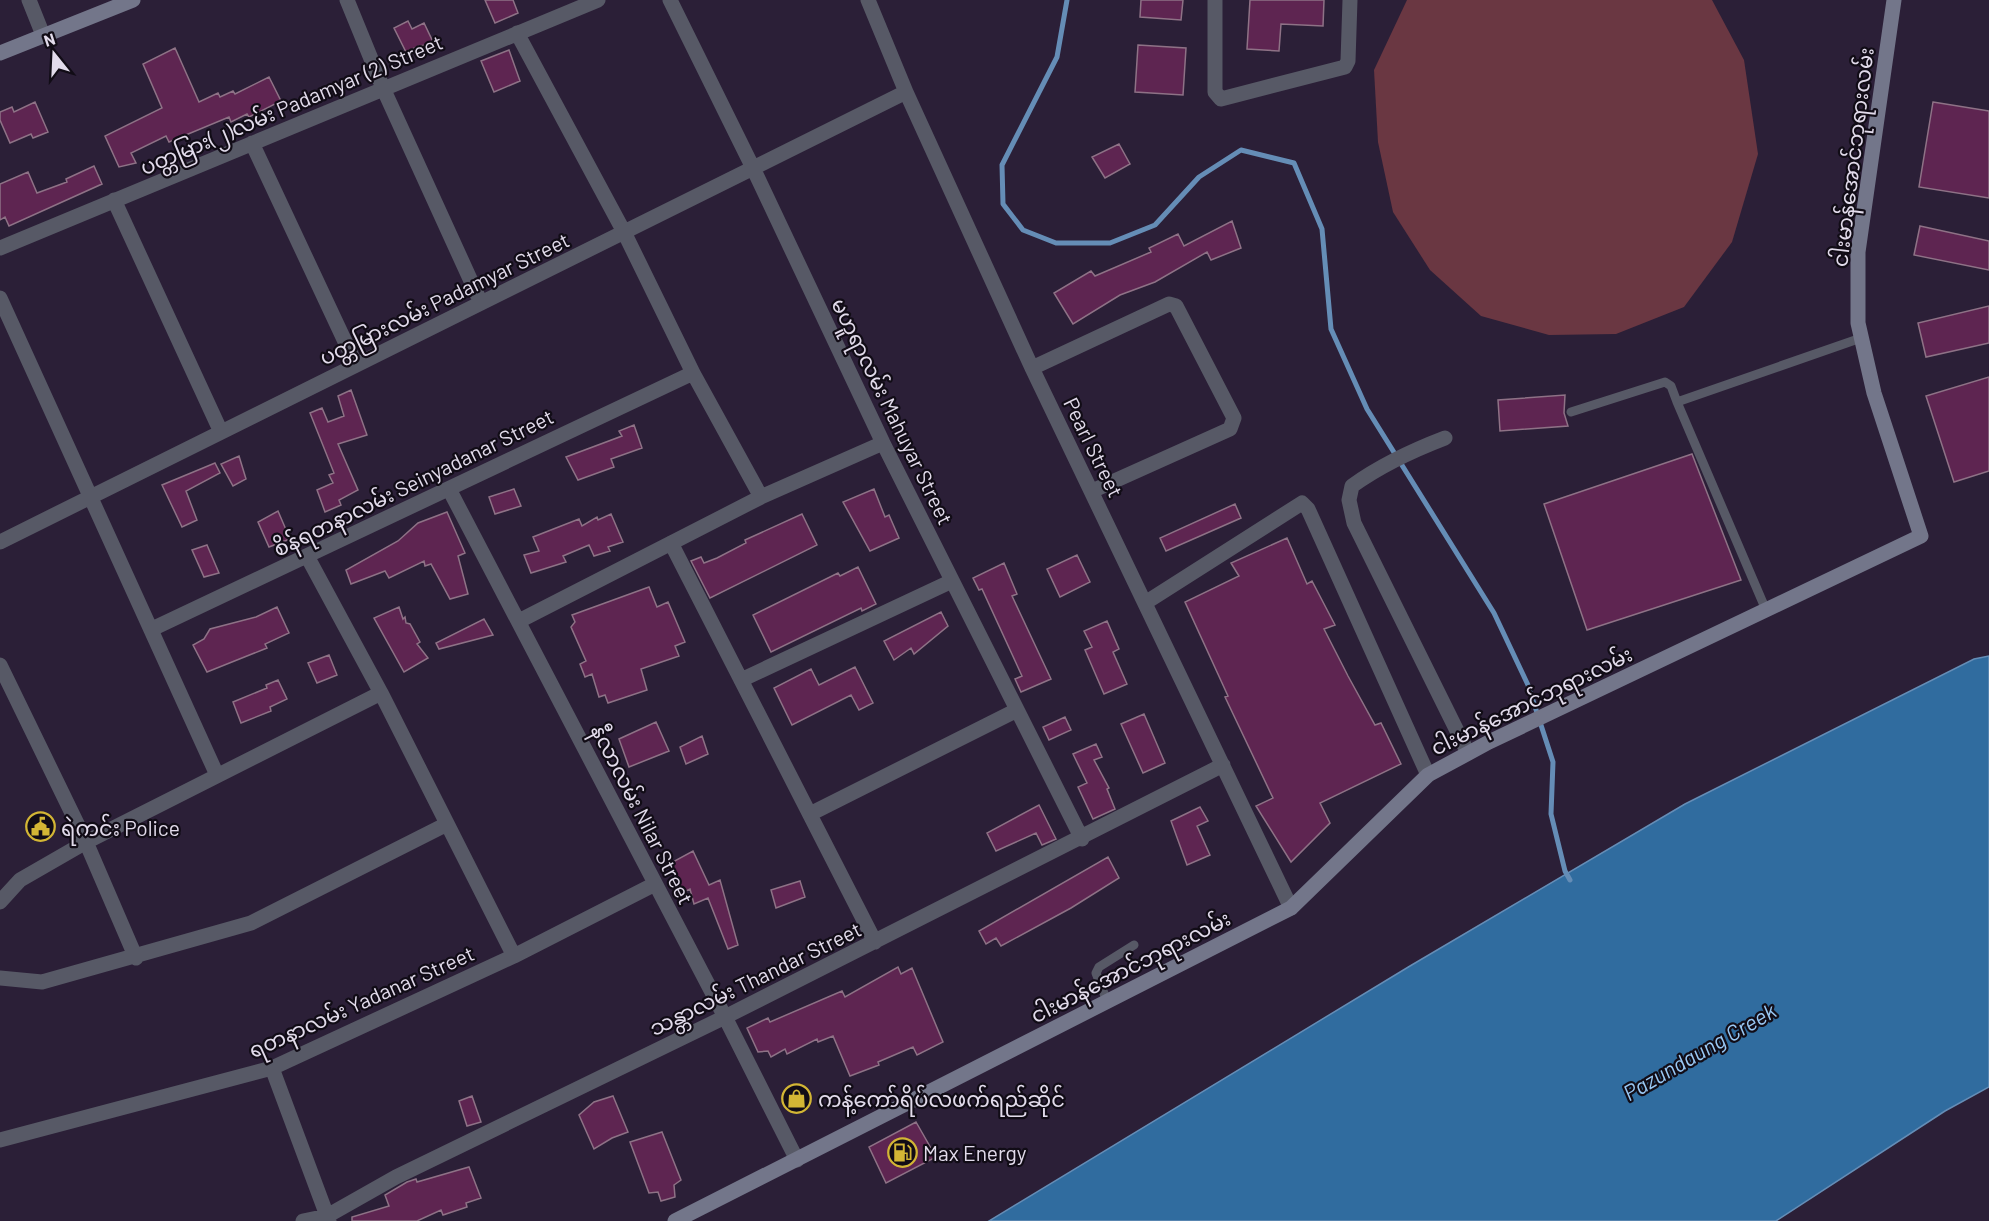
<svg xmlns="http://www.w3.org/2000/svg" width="1989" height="1221" font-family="Barlow,'Noto Sans Myanmar',sans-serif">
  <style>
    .green { fill: #6a3742 }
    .water { fill: #306c9f; stroke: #658db6; stroke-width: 1.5 }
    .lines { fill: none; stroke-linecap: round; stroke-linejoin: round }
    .stream { stroke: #658db6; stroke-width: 5 }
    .building { fill: #5e2551; stroke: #8e7286; stroke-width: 1.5 }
    .lane { stroke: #575966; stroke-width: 9 }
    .street { stroke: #575966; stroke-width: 15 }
    .secondary { stroke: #73768a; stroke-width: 15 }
    .labels { text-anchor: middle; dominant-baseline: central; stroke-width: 4.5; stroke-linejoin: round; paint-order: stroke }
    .street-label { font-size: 21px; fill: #e2dbeb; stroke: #110c16 }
    .poi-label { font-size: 21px; fill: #e2dbeb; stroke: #110c16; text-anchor: start }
    .water-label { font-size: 22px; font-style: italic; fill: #9ac9f5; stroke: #110c16 }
  </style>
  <rect width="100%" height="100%" fill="#2b1f37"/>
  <path class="green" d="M1407,0H1712L1744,60L1758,154L1732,242L1684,307L1616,334L1549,335L1481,316L1430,270L1393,212L1378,142L1374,70Z"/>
  <path class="water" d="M1989,656V1087L1945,1111L1776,1221H989L1410,966L1685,804L1974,659Z"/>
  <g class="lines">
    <path class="stream" d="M1067,0L1057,57L1002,165L1003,204L1023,230L1056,243H1110L1155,225L1199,177L1241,150L1294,163L1322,229L1331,329L1367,409L1494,613L1528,685L1553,762L1551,814L1565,871L1570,880"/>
  </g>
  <path class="building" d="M485,0H513L518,13L495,23Z
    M1141,0H1183L1181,20L1140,17Z
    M1250,0H1324L1323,26L1281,24L1279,51L1247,49Z
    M408,21L412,29L424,23L434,44L419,46L406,52L394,28Z
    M1138,45L1186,48L1183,95L1135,92Z
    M175,48L199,102L218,93L220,97L233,91L235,94L269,77L281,101L249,117L247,114L231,122L229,117L169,142L166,136L131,153L136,163L119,167L105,136L162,108L143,64Z
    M509,50L520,81L494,92L481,61Z
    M35,102L48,132L33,138L31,134L10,143L0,120V112L12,107L14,112Z
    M1933,102L1989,111V198L1919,187Z
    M1119,144L1130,164L1105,178L1092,157Z
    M94,166L102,184L9,226L5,217L0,220V184L28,172L37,193L67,182L66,179Z
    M1232,221L1241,248L1211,260L1207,252L1155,282L1120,295L1073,324L1054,293L1091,271L1095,276L1151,252L1149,248L1178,234L1184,246Z
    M1920,226L1989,241V270L1914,255Z
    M1989,306V343L1926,357L1918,323Z
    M1989,377V471L1954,482L1926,396Z
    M351,390L367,435L338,444L358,490L339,500L341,505L325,512L317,490L333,483L329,475L334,473L310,413L322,408L328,422L344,416L338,396Z
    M1565,395L1564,413L1568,426L1500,431L1498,400Z
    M634,425L642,448L611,459L614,467L578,480L566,457L622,436L619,431Z
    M1692,454L1741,580L1587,630L1544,504Z
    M239,456L246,479L233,486L221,464Z
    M215,463L220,473L186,491L197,520L182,527L162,485Z
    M514,489L521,506L495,514L489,497Z
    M874,489L885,517L889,515L899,538L870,551L843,502Z
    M1235,504L1241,518L1166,551L1160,538Z
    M278,511L290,539L269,547L258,522Z
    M447,512L465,553L458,556L468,594L450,599L431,564L425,566L424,561L389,578L385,571L351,584L346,570L398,541L418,523Z
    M611,514L623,542L608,547L610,551L594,556L589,545L563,556L566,562L531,573L524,555L539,551L533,537L579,519L582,526L597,517L598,520Z
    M802,514L817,545L710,598L691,561L701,557L704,563L717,558L746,543L745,540Z
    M1287,538L1307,584L1312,581L1335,625L1324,629L1348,676L1375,725L1381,723L1401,764L1320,803L1330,823L1291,862L1256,806L1273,798L1225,697L1228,696L1185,602L1239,576L1231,563Z
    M207,545L219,573L204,577L192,550Z
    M1077,555L1090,582L1060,597L1047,569Z
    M1004,563L1017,594L1012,596L1051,679L1021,692L1015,679L1022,676L982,589L979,590L973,578Z
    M858,567L876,604L862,611L861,608L771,652L753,615L838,573L840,576Z
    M649,587L657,607L668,602L685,642L675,646L679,656L641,669L647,690L608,703L605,695L599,697L592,674L585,677L580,664L586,661L571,627L575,622L572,615Z
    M277,607L289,633L265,644L267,648L207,672L193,645L204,639L210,629L256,617Z
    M399,607L403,619L405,617L406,623L410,624L420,642L417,644L428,658L404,672L374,618Z
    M941,612L948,626L914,654L911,648L894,660L884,641Z
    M484,619L493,635L439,649L436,643Z
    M1107,621L1119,649L1113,652L1127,684L1104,694L1085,650L1092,647L1084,631Z
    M329,655L337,675L317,683L308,663Z
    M855,667L873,703L859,710L851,695L792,725L774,688L811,669L819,685Z
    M278,680L287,699L270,707L271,711L241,723L233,702L267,688L266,685Z
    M1144,714L1165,763L1143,773L1121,724Z
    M1065,717L1071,730L1049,740L1043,727Z
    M656,722L669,751L629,767L619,739Z
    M702,736L708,754L686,764L680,747Z
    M1096,744L1102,757L1094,760L1109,788L1107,789L1115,809L1093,819L1078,787L1087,783L1073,754Z
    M1039,805L1056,839L1042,845L1036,833L996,851L987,833Z
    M1200,807L1208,821L1197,826L1210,855L1187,865L1171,821Z
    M47,816L54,828L33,839L27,826Z
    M693,851L709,885L720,880L738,945L728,949L708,898L694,904L690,889L682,893L669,864Z
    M1108,857L1119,878L1071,908L1001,946L996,938L986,944L979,931Z
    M800,881L805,897L776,908L771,890Z
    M898,967L901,974L912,968L943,1042L917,1055L913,1047L878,1062L879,1065L850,1076L833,1036L818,1042L817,1039L787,1054L785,1049L771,1057L768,1051L758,1052L747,1028L768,1018L770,1022L842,991L845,997Z
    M472,1096L481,1122L467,1126L459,1101Z
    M613,1096L628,1132L612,1138L594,1149L579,1115L594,1102Z
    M916,1122L936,1157L886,1183L869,1147Z
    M662,1132L681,1180L674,1185L675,1197L661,1201L658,1192L649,1193L630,1142Z
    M469,1167L481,1198L466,1203L467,1207L443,1215L441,1210L417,1221H352V1217L389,1206L385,1195L407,1182L416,1179L417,1182Z"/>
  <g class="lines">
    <path class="lane" d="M1571,412L1665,382L1671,386L1677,402
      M1766,610L1677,402L1861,338
      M1107,1001L1096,973L1099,967L1134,945"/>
    <path class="street" d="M29,0L43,35
      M347,0L383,88L481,303
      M670,0L753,168L883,443L1082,839
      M868,0L906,92L1032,368L1291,908
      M1215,0V92L1221,99L1345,67L1348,61L1350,0
      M517,33L624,232L693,373L761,497
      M252,143L356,365
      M114,200L221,432
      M0,248L598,0
      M0,298L217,775
      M1032,368L1169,304L1176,306L1234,418L1230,429L1092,491
      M1445,438C1411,451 1381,465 1352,486L1349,500L1354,523L1468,753
      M449,489L725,1017L797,1160
      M0,542L906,92
      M671,543L875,942
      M307,556L381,693L514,956
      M1145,603L1302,503L1308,509L1428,775
      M519,621L761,497L883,443
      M152,629L693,373
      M0,665L86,842L136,958
      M741,680L952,581
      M810,814L1017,710
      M0,902L20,880L86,842L381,693
      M0,978L42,982L251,923L447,824
      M272,1068L329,1221
      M0,1140L272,1068L514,956L655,884
      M303,1221L327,1216L396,1177L725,1017L1223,765"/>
    <path class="secondary" d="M0,53L133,0
      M675,1221L1291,908L1428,775L1489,742L1921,536L1874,393L1858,323V252L1894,0"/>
  </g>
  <defs>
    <symbol id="civic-ring" viewBox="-11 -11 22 22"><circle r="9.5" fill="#110c16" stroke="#d3b635" stroke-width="1.5"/><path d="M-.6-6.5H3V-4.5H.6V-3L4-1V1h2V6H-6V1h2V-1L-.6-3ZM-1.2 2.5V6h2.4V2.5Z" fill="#d3b635"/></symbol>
    <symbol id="shop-ring" viewBox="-11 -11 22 22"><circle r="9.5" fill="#110c16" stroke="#d3b635" stroke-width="1.5"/><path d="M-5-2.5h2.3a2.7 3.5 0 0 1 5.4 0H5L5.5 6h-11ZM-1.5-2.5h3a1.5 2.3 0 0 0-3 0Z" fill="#d3b635"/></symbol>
    <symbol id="fuel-ring" viewBox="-11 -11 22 22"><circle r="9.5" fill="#110c16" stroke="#d3b635" stroke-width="1.5"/><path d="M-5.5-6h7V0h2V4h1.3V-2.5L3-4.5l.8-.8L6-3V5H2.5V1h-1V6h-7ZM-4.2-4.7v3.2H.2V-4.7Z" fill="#d3b635"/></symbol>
  </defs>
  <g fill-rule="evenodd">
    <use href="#civic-ring" x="24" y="810" width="33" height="33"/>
    <use href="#shop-ring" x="780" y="1082" width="33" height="33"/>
    <use href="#fuel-ring" x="886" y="1136" width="33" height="33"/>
  </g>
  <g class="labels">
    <g class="street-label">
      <text transform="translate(291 104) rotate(-23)">ပတ္တမြား(၂)လမ်း Padamyar (2) Street</text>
      <text transform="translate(1852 157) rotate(-83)">ငါးမာန်အောင်ဘုရားလမ်း</text>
      <text transform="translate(444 298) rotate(-26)">ပတ္တမြားလမ်း Padamyar Street</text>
      <text transform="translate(893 411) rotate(64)">မဟူရာလမ်း Mahuyar Street</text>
      <text transform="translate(1094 447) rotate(64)">Pearl Street</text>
      <text transform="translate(413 482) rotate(-26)">စိန်ရတနာလမ်း Seinyadanar Street</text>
      <text transform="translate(1531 700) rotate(-26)">ငါးမာန်အောင်ဘုရားလမ်း</text>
      <text transform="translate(643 814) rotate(63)">နီလာလမ်း Nilar Street</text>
      <text transform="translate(1130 966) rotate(-27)">ငါးမာန်အောင်ဘုရားလမ်း</text>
      <text transform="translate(755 978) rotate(-26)">သန္တာလမ်း Thandar Street</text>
      <text transform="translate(361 1001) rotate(-24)">ရတနာလမ်း Yadanar Street</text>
    </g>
    <g class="poi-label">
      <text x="61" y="827">ရဲကင်း Police</text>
      <text x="818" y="1098">ကန့်ကော်ရိပ်လဖက်ရည်ဆိုင်</text>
      <text x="923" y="1152">Max Energy</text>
    </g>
    <g class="water-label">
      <text transform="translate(1699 1051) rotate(-30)">Pazundaung Creek</text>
    </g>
  </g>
  <g transform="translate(54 54) rotate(342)" stroke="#110c16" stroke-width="4.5" paint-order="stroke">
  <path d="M0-4.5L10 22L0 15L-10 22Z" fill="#e2dbeb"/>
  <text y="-9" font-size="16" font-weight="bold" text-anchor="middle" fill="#e2dbeb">N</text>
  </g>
</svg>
